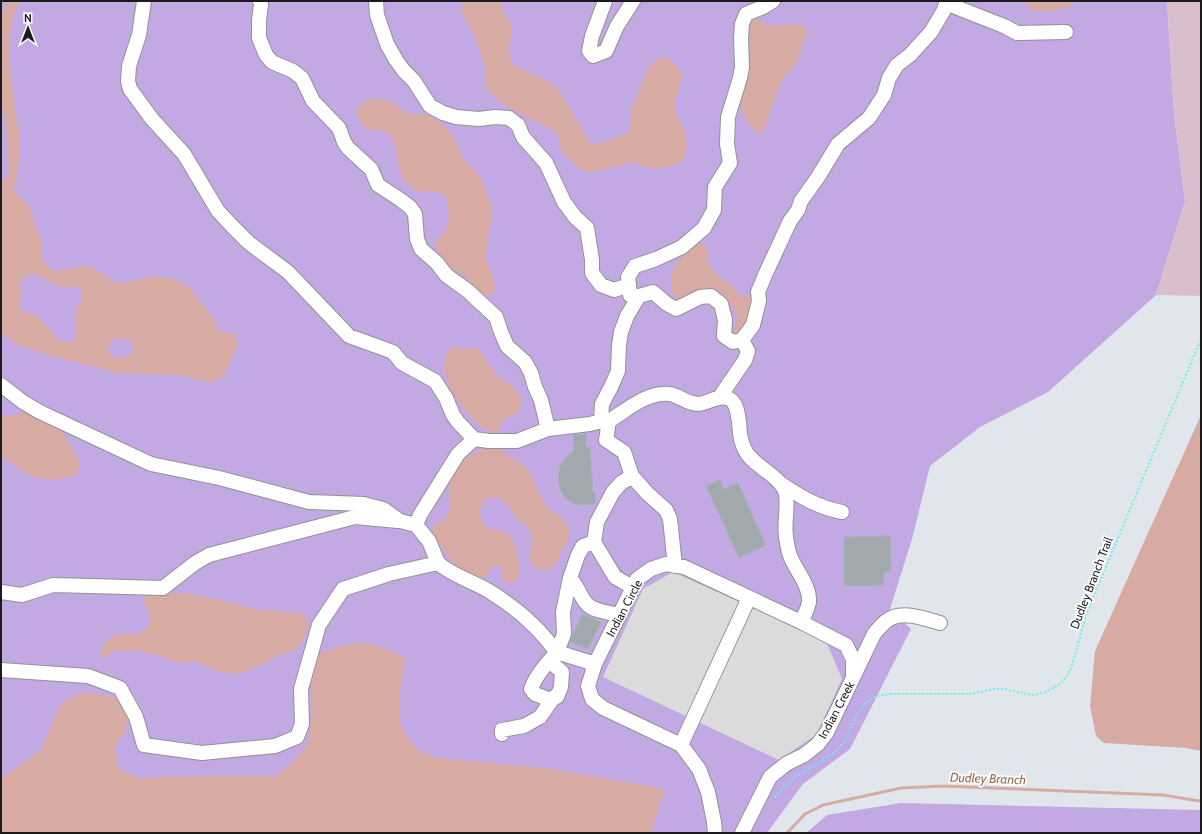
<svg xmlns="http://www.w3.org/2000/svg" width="1202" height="834" font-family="Cabin,sans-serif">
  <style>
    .grass { fill: #c2a9e4 }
    .wetland { fill: #d9bfcd }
    .parking { fill: #dbdbdb }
    .water { fill: #d7aba4; fill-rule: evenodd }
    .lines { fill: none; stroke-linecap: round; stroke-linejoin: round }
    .stream { stroke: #d7aba4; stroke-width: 3 }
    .building { fill: #a1a9ad; stroke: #a5b4bc }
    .minor-casing { stroke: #929292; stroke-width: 16 }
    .path { stroke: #6feeef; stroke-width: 2; stroke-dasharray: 2 2; stroke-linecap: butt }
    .minor { stroke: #fff; stroke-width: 14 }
    .labels { text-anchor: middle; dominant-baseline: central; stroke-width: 3.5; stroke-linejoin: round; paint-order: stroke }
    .street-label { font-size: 12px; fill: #1b1b1b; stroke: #fff }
    .water-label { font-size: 13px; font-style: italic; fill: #9c6c4c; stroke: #fff }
  </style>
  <rect width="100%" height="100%" fill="#e1e6ec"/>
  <path class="grass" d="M1,1H1167L1174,114L1185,201L1156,295L1048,392L980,427L930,466L912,539L890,609L911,629L850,749L803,784L767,833H1Z
    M901,803L1201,810V833H806L827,815Z"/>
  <path class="wetland" d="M1167,1H1201V296L1156,295L1185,201L1174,114Z"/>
  <path class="parking" d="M673,572L826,641L842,679L816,735L779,760L603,677L643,589Z"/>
  <path class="water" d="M7,1H20L13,17L10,37L9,57L16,117L20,134V150L17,177L13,190L29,206L41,241L43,261L48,267L55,271L87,266L100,272L114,282L122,284L148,277L158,276L176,280L189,287L214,319L217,329L225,332L235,333L238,345L236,347L224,376L213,382L196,380L180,375L117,373L45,354L16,344L1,333V182L6,179L9,169L6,126L1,102V17ZM34,274C44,277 58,288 68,288C70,288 74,286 77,286L82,291V301L76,310L75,340L65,342H59L47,326L38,317L20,310L19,303L21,291L20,283L26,275ZM115,338L130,341L134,348L132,354L121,358L111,355L107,349L111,342Z
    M463,1H500L501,8L511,24V39L508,49L513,65L527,72L543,78L558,89L591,145L607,141L628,133L632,107L644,80L648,67L660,57L671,60L683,74L676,97V113L685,131L687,147L683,161L667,167L650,169L634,162L589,173L579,169L560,149L558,135L549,128L504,105L486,89V73L483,60L473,33L462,13Z
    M1025,1H1073L1068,8L1046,11H1031Z
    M757,17L765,24L777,26L792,24L805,26L807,33L797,61L791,71L784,77L777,91L765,128L759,134L752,128L743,115L741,99L745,38L750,18Z
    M378,98L394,103L407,113L431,116L442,124L455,139L461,155L483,181L493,211L485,255L495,284L493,295C477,296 474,284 463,275C460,273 455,271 452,269C445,263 440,253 435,246C438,238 439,239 444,233C451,223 448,207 447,197C444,195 442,193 439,192C431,190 422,194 415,190C390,176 403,147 388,134C384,130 379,130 374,130C363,130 358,118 356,108L365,101Z
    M699,243L705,245L708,251L707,259L709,265L717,275L733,286L740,296L755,294L759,315L738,335L734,334C734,327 738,321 737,315C737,314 735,310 734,309C728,296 721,292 708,287L683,301L677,299L672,291L671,276L675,264L690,250Z
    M453,346L463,349L478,348L497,376L518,391L521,400L520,409L515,414L504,419L500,427V449L504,453L523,465L532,476L546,507L564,520L570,531L569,537L566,546L562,549L558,561L550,570L539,569L531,565L529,554L532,546V536L525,523L518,521L509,507L499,498H485L480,509L482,522L489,529L501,531L512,537L518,554L519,574L515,582L506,583L501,577V567L495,565L484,577C481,578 477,578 475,578C459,574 440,546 432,532L434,524C439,522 444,521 447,516C453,509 449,500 449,492C449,483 453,469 460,463C468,454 480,451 490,446L491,431L480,426L463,408L452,391L443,368L446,355Z
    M33,412L58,425L80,462L77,474C45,488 26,474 1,456V415L11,416L22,413Z
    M1201,415V751L1186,748L1104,743L1096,736L1090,706L1095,651Z
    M187,593L217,599L257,610H275L304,614L309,623L304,638L298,649L279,655L260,665L240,674L219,672L196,661L177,663L163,657L150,653L144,654L138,650L112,652L103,659L100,652C104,642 113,633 125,633C128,632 131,634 134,635C142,632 149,628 151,618L144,602L145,595Z
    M354,643H370L405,657L399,697V719L404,733L418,750L436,758L553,769L665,789L651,833H1V776L6,775L41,750L61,703L83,692L116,697L128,711L126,730L115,746L118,768L138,778L208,776H277L290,765L308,743L312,716L311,678L313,662L322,652Z"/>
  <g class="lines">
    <path class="stream" d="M787,833L805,814L823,805L901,788L943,786L1163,795L1199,801L1201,800"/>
  </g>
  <path class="building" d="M586,434V447H590L593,493H595L596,504L577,505L569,501L562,494L559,485L558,475L560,466L565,458L574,450L573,435Z
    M720,480L724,489L738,483L766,545L739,558L706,486Z
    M890,536L891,572H884V585L844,586V537Z
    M582,614L601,622L588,649L570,641Z"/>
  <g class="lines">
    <defs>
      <path id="minor" d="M260,1L261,5L259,20V38L266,55L272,62L293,71L302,78L313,101L339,128L344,142L348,148L371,169L378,185L401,200L410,207L415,214L417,239L421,249L437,263L446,275L468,291L496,317L501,332L507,346L525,362L531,373L535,387L541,400L548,429L590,424L601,421
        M376,1L377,15L387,44L396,60L404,71L414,81L430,106L443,113L456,117L479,119L495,117L509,118L518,125L523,137L546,163L564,202L575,217L587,228L592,260V273L601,285L614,290L629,285
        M605,1L592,36L589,51L593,56L606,51L617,26L633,1
        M773,1L763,7L746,14L742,24L741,38L742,67L740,78L728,117L727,144L730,163L715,187L714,210L704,228L682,247L656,259L635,266L628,277L630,295L639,296L653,292L667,304L676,309L700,297L711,296L721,304L725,320L724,336L733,342L742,340L753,325L759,301L758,292L765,275L790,221L798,210L801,201L818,177L838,144L869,118L884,95L889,78L897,65L910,55L931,32L944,10L947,1
        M947,3L958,8L1004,26L1017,33L1066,32
        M1,385L23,402L40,412L151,464L219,478L309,502L364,504L383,509L400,521L416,525L420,515L458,454L474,439L458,422L453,415L446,398L435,381L402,363L393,352L349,336L288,272L249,243L232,226L218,211L184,154L152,119L130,89L128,81L129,66L139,35L144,1
        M719,398L745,360L748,351L742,340
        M609,421H601L602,404L611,387L618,371L619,345L621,332L627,316L639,296
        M474,439L489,441H517L548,429
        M632,476L621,483L613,492L597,522L594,542L615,577L632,587
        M780,483C799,496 819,508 842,512
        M594,542L583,546L578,555L570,578C578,586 581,599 588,605C594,611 611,613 619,615
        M438,563C453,576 472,581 489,591C505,601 520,612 533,625C542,633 549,643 557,652C547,663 536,675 531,689L535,694L548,699L557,697L561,687L562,672L554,665L552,658
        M675,566L670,519L666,510L647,493L632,476L624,452L606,440L609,421C627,410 646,392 669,394C679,395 687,404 698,404C707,404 717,395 727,398C741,401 738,428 741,439C742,442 743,447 745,450C753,467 782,476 786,494C788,508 784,523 786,537C787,543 788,552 791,558C797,572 810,586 809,602C808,609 804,616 801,622
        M570,578L563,612L564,634L557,652L595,664
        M1,592L22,595L53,585L163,588L195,563L209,555L355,517L398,521
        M1,670L88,676L120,688L136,717L144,745L202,753L275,746L297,737L302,724L301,689L319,625L343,589L389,574L438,563L429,541L416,525
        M502,734V730L524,726L540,717L554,697
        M681,745L749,598
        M715,833L714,822L708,792L699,769L681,745L603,708L592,699L588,686L595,664L637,579L651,569L666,564L684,567L801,622L846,645L853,659V678
        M742,833L770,777L786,764L804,755L818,744L827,732L874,634C877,630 881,626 885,622C900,609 923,618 940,623"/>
    </defs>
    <use href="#minor" class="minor-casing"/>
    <path class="path" d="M775,797L779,792L795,777L831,755L840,747L846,739L858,712L866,703L876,696L889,694H970L994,689H1004L1022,693L1033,695L1045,692L1060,684L1066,677L1071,669L1086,615L1201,339"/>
    <use href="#minor" class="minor"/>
  </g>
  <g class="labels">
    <g class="street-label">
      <text transform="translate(1091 583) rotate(-69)">Dudley Branch Trail</text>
      <text transform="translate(624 608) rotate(-62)">Indian Circle</text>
      <text transform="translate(836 710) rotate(-62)">Indian Creek</text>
    </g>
    <g class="water-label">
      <text transform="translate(988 778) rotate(2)">Dudley Branch</text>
    </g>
  </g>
  <rect width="1202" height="834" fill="none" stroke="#1b1b1b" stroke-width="4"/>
  <g transform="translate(28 28)" stroke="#ffffff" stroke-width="3" paint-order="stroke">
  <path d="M0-3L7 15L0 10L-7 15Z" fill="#1b1b1b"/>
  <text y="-6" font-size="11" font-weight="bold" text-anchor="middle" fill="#1b1b1b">N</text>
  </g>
</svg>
